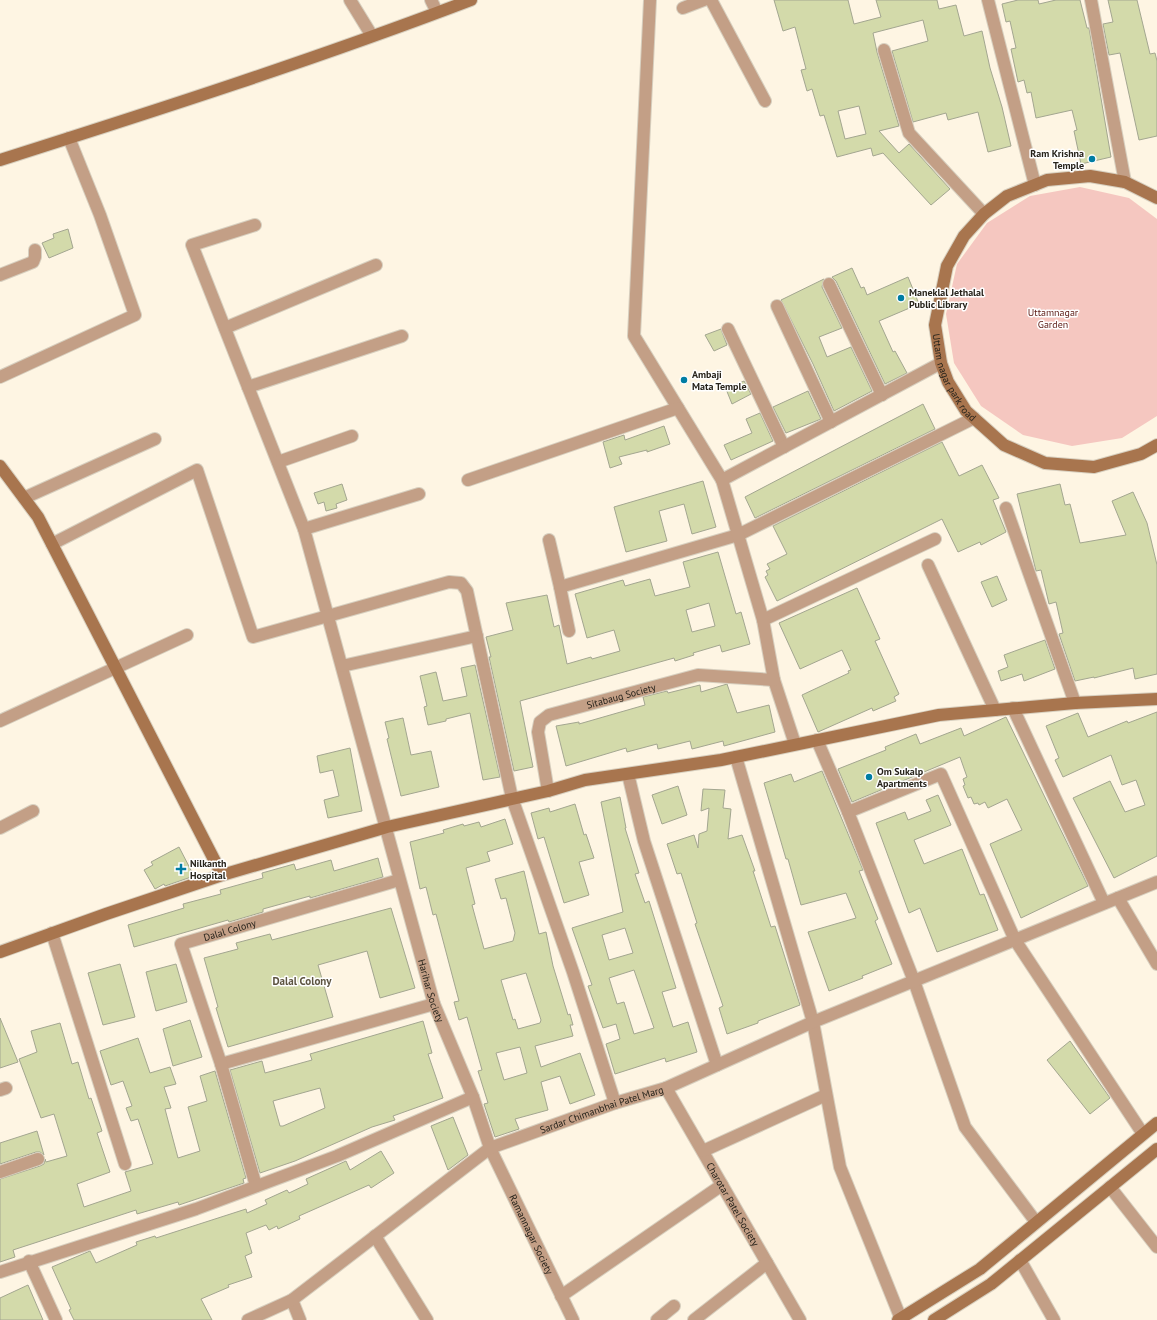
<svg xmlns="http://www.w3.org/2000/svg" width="1157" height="1320" font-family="'PT Sans',sans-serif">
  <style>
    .green { fill: #f5c7c0 }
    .building { fill: #d3daaa; stroke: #a3a690; fill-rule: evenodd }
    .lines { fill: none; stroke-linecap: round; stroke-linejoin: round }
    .street-casing { stroke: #d7cfbf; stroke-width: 14 }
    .secondary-casing { stroke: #d7cfbf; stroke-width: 14 }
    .street { stroke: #c39f86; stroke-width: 12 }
    .secondary { stroke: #a8754e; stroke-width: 12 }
    .poi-dot { fill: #007da3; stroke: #fff; stroke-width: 1.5 }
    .labels { text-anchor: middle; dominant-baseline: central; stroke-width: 3; stroke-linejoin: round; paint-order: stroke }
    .poi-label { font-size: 10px; font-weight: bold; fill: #27231b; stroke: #fff; text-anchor: start }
    .park-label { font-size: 10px; fill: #60201a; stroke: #fff }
    .street-label { font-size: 10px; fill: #27231b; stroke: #fff }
    .neighbourhood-label { font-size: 11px; font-weight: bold; fill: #5d5441; stroke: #fff }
  </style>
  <rect width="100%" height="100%" fill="#fef5e3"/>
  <path class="green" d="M1080,187L1129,198L1157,219V416L1122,438L1072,446L1023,435L981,406L954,363L946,314L957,264L987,223L1030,196Z"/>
  <path class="building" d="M774,0H848L854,24L881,17L876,0H937L939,9L956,5L964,36L982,31L990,68L1002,107L1011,146L988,152L978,112L948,120L946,113L913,122L892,51L928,41L923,20L873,33L877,52L899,126L879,131L899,153L909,144L950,189L931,205L883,153L873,156L871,148L837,157L824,115L820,116L812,89L807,91L801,70L806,69L795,27L783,31ZM859,106L866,134L845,139L838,111Z
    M1018,0H1038L1039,4L1056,0H1080L1087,28H1089L1111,157L1081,164L1074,131L1077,130L1072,110L1036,118L1031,92L1027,93L1024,80L1018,82L1011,49L1016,48L1010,21L1006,22L1002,4Z
    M1108,0H1137L1150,54L1155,53L1157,61V136L1139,140L1120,53L1109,55L1103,24L1113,22Z
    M68,229L73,248L49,258L42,243L54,238L53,234Z
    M852,268L861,288L864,287L867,295L908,277L919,304L879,321L893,352L895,351L907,373L885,384L836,281L832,277Z
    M824,279L822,287L842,328L819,337L827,357L851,347L872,391L834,411L813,364L781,300Z
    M721,329L727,345L714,351L705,335Z
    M744,381L751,394L732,404L726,389Z
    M808,391L821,419L786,433L773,407Z
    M923,404L935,429L755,518L745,497Z
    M760,413L773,441L731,460L724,445L752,433L746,419Z
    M664,426L670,444L647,452V450L619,457L622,464L610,468L603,442L624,435L625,440Z
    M942,442L959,476L982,465L999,498L993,500L1006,532L981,545L980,542L958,552L942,519L777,601L765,577L768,575L766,571L770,569L767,564L787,554L773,526Z
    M703,481L716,527L692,534L684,504L659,511L667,541L626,552L614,507Z
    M342,484L347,500L336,504L337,508L326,511L324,502L318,504L314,493Z
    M1060,484L1065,505L1070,504L1080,543L1126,535L1112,501L1133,492L1147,523L1157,565V674L1135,679L1133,668L1094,678V677L1075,681L1059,634L1063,633L1056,602L1049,604L1041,570L1036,571L1017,494Z
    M718,552L736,614L741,612L750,644L722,652L720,645L693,653L694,655L675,661L674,658L520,701L533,767L514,771L489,657H491L486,637L513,630L506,603L547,595L554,627L559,625L567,664L591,657L592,659L620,651L614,630L587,638L575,594L623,580L625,586L650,579L655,596L690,587L683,562ZM709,603L715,626L692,632L686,610Z
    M997,576L1007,600L992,607L981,582Z
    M857,588L880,639L875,641L899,694L894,697L896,701L873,711L872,708L818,732L802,695L849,673L848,671L851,670L842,650L800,669L779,623Z
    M1045,640L1055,669L1024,681L1022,674L1001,681L998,671L1008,667L1004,655Z
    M475,665L500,777L483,780L470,713L446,719V721L428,725L424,707L427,706L420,676L436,672L443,701L467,696L461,668Z
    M727,684L737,713L769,705L775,732L724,746L723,741L692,749L690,741L658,749L657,744L627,752L626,748L566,766L556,726L579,722V724L645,705L643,697L667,691L668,693L700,685L701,692Z
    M1157,712V856L1114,878L1073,798L1110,781L1125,812L1145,805L1136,780L1122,785L1111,755L1063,777L1055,760L1059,758L1046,726L1078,713L1088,737L1127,721L1128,723Z
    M1006,717L1088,886L1021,918L990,844L1022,830L1007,799L988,808L985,802L979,805L978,803L974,804L971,797L968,798L963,786L965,785L963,779L967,777L960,757L852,802L838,769L886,750L885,747L916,734L920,744L961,728L964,736Z
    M403,718L411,755L431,751L439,787L401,796L387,739L389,738L385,722Z
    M350,748L362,811L328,818L324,800L339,796L333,770L320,773L317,756Z
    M822,771L863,870L859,871L878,919L875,921L892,964L862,976L863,978L829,991L808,932L856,918L846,893L801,905L788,859H786L764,783L791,774L794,782Z
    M678,786L687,815L662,824L652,795Z
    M703,789L725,790L723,808L731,809L728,839L742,835L755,871H753L771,927L775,926L800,1005L758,1021V1023L727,1034L719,1008L723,1006L695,924L697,923L681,873L677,874L667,844L694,835L698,848L699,834L707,831L709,808L701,811Z
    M938,795L951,825L914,840L924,864L962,849L980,895L984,894L998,930L937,952L920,908L909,913L876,823L905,812L908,820L931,811L926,800Z
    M620,797L626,828H625L639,873L635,874L645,903L649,901L676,988L662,992L673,1027L688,1022L697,1052L666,1062L665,1058L615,1074L606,1044L620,1039L616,1024L603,1028L588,986L592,985L572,928L623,912L601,802ZM625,928L633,953L609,960L602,935ZM634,970L654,1028L634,1034L624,1002L617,1004L609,978Z
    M575,804L584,835L586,834L594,858L579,862L589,895L564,903L544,837L538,839L531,813L549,808L550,812Z
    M505,819L513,844L487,852L490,861L466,868L475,904L472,905L484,949L513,941L515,933L506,898L501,899L495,879L524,871L539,934L546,932L553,966L568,1015L570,1014L573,1025H570L573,1036L535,1046L541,1067L580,1053L595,1095L570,1104L560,1076L541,1082L548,1110L515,1119L519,1129L495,1137L484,1104L488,1103L478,1071L482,1070L467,1017L459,1020L454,1002L459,1001L436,914L433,915L426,887L420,889L410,842L444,833L443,830L463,824L464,826L479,822L481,827ZM526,973L541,1020L540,1023L518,1029L515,1019L513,1020L501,980ZM520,1047L527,1073L504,1080L496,1053Z
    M179,847L194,876L165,886L164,884L155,889L144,870L153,865L151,862Z
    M378,858L383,877L310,898V896L263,909V912L229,922L228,920L134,947L128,925L184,908L183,904L221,894L220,890L263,878L262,873L294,864L296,870L331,860L334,871Z
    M391,908L415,988L380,998L367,951L318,965L333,1017L228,1047L216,1008L218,1007L204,958L238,949L236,943L270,934L272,940Z
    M120,964L135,1017L103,1025L88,973Z
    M176,964L187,1002L156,1011L146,972Z
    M0,1018L18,1062L0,1068Z
    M190,1020L202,1057L173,1066L163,1029Z
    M423,1021L432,1053L428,1054L443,1098L393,1116L395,1120L372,1127L295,1161L260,1173L230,1070L262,1061L265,1073L312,1060L310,1054ZM320,1088L325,1108L283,1126H280L273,1101Z
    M60,1023L72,1064L78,1062L89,1099L91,1098L102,1131L97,1133L110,1172L77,1184L84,1207L131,1191L125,1172L153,1164L138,1119L131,1121L126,1108L132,1106L123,1081L111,1085L100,1051L138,1038L150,1073L170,1067L176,1084L164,1087L171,1108L165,1109L178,1158L200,1151L188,1107L207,1101L200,1076L215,1071L246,1178L243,1179L244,1183L179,1205L178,1202L137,1214L136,1210L13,1250L15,1257L0,1262V1179L40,1166L44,1164L45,1159L46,1162L67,1156L54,1114L41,1118L19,1059L37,1052L31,1031Z
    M1070,1041L1110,1098L1090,1114L1047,1060Z
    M453,1117L468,1155L448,1170L431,1126Z
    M37,1131L44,1155L40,1152H36L0,1164V1143Z
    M381,1151L394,1173L371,1188L369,1185L299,1216L300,1219L278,1229L277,1226L269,1230L266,1225L246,1233L252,1253L245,1256L252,1277L228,1285L229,1287L201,1299L212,1320H74L69,1310L71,1309L52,1267L90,1251L96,1263L137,1245L136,1242L155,1236L156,1238L246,1209L247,1213L267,1204L265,1200L287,1190L289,1193L308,1184L306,1179L346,1161L350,1170Z
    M28,1285L43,1320H0V1298Z"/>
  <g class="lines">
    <defs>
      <g id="street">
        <path d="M350,0L369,31"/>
        <path d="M431,0L434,6"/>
        <path d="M650,0L634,336L722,480"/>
        <path d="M711,0L765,101"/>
        <path d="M988,0L1035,185"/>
        <path d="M1091,0L1125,182"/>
        <path d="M683,8L704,0"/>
        <path d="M884,50L909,133L984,214"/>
        <path d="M255,225L192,245L304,529"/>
        <path d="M0,275L33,262L35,257V250"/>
        <path d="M829,284L882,395"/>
        <path d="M777,306L831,422"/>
        <path d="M225,328L376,265"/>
        <path d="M728,329L784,447"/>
        <path d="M0,377L135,315L100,215L69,138"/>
        <path d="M248,387L402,336"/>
        <path d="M278,462L352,436"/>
        <path d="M468,480L678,408"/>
        <path id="s1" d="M419,494L304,529L434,1004L473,1097L490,1148L573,1320"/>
        <path d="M24,498L155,439"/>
        <path d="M1006,508L1075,703"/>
        <path d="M549,540L560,587"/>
        <path d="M52,544L197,470L253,637L449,582L461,583L467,591L512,798L573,972L615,1103"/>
        <path d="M928,565L995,710"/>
        <path d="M763,620L935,539"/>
        <path d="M569,631L560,587L738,535L974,418"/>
        <path d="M342,666L477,636"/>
        <path d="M1013,708L1104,903"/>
        <path d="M0,721L187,635"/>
        <path d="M817,740L848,812"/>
        <path d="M795,744L774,680L763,620L722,480L941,363"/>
        <path d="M736,757L813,1022L840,1167L901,1319"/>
        <path d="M628,774L644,841L717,1065"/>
        <path id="s2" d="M548,791L538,732L540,722L549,715L698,675L774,680"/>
        <path d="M0,828L33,811"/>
        <path d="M1118,898L1157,964"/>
        <path d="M52,933L125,1164"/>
        <path d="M221,1064L434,1004"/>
        <path id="s3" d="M666,1088L800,1320"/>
        <path d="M0,1090L6,1088"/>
        <path d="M703,1151L826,1095"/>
        <path d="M0,1172L38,1159"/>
        <path id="s4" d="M256,1186L221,1064L181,944L399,880"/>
        <path d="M1110,1187L1157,1247"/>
        <path d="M1036,1222L965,1127L914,981L848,812L941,774L1015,940L1143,1134"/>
        <path d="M375,1236L427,1320"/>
        <path d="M1020,1260L1054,1320"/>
        <path d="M29,1261L56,1320"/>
        <path d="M0,1272L196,1209L337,1156L473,1097"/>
        <path d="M561,1296L722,1185"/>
        <path d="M292,1300L300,1320"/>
        <path id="s5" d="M248,1320L292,1300L490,1148L615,1103L666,1088L813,1022L1157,882"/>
        <path d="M657,1320L674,1306"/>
        <path d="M694,1320L767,1263"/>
      </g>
      <g id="secondary">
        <path d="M0,160C158,110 316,59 471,0"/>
        <path id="s6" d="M1157,198L1125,182L1090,176L1047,180L1007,196L984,214L964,236L947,266L935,325L941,363L948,382L966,411L1004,445L1045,463L1094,467L1141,454L1157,445"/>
        <path d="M0,466L38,517L222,875"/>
        <path d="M0,952L106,914L222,875L387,827L548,791L585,780L721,760L939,715L1075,703L1157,699"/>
        <path d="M898,1320L980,1269L1157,1123"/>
        <path d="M934,1320L991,1284L1157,1149"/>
      </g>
    </defs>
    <use href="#street" class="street-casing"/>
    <use href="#secondary" class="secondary-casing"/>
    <use href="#street" class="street"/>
    <use href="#secondary" class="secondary"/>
  </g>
  <g class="poi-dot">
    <circle cx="1092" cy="159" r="4"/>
    <circle cx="901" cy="298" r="4"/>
    <circle cx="684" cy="380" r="4"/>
    <circle cx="869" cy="777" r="4"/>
    <path d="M179 863h4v4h4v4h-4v4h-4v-4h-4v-4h4z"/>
  </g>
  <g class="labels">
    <g class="poi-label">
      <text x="1084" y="153" text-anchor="end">Ram Krishna<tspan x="1084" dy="12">Temple</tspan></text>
      <text x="909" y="292">Maneklal Jethalal<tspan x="909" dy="12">Public Library</tspan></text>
      <text x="692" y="374">Ambaji<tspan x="692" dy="12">Mata Temple</tspan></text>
      <text x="877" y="771">Om Sukalp<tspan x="877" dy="12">Apartments</tspan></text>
      <text x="190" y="863">Nilkanth<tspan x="190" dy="12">Hospital</tspan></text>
    </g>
    <g class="park-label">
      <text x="1053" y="312">Uttamnagar<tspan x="1053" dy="12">Garden</tspan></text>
    </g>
    <g class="street-label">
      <text stroke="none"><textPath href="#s6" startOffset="368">Uttam nagar park road</textPath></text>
      <text stroke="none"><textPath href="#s2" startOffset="156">Sitabaug Society</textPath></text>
      <text stroke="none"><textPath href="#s4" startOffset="304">Dalal Colony</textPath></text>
      <text stroke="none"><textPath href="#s1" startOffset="599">Harihar Society</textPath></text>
      <text stroke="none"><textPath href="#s5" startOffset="416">Sardar Chimanbhai Patel Marg</textPath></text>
      <text stroke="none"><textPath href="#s3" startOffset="134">Charotar Patel Society</textPath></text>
      <text stroke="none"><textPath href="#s1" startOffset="863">Ramannagar Society</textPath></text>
    </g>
    <g class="neighbourhood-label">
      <text x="302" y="981">Dalal Colony</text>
    </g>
  </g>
</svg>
